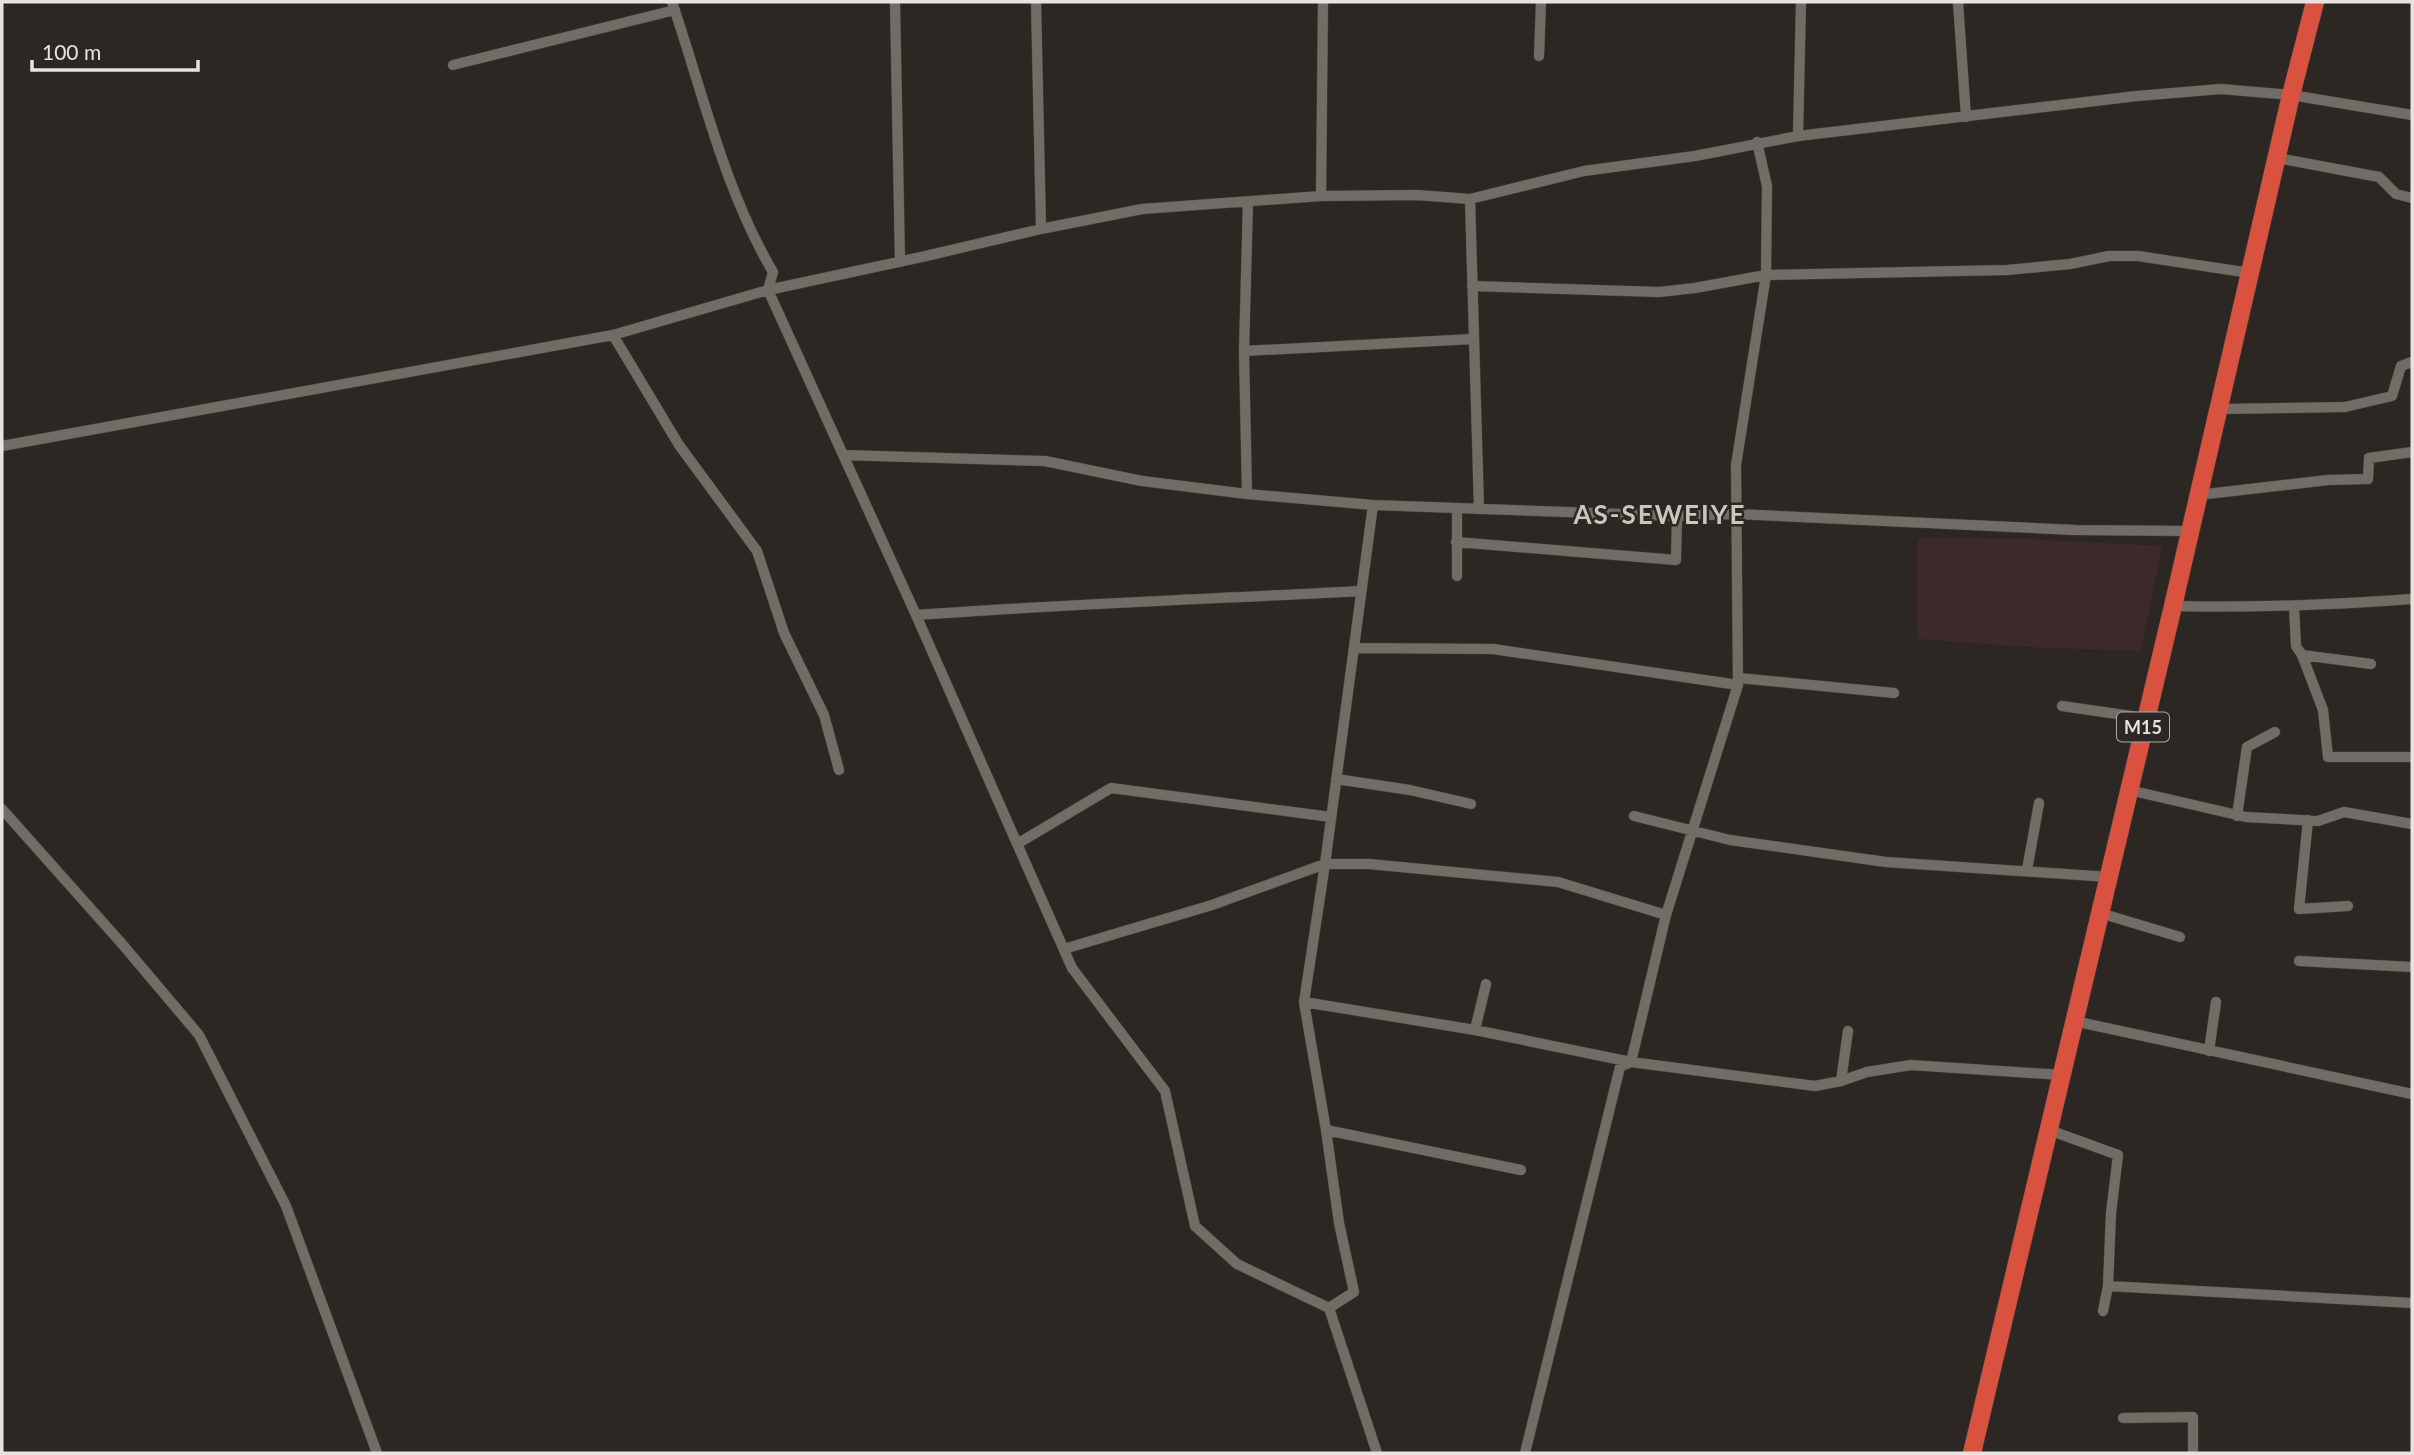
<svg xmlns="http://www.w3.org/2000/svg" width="2414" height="1455" font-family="Lato,sans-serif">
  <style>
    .education { fill: #3d292b }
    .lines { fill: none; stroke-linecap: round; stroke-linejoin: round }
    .street-casing { stroke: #47433e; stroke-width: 11 }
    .highway-casing { stroke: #47433e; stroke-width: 19 }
    .street { stroke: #726c66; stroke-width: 10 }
    .highway { stroke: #d9513f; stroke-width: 18 }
    .labels { text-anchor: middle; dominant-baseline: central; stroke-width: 5; stroke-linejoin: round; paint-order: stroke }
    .shield { fill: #2c2722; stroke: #afaba7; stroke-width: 2 }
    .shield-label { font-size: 18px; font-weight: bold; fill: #e7e4e0 }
    .district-label { font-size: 26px; font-weight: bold; letter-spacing: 2px; fill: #cbc5be; stroke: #2c2722 }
  </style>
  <rect width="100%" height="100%" fill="#2c2722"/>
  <path class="education" d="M1918,538L2028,539L2162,546L2141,651L2027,647L1918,639Z"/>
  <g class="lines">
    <defs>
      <path id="street" d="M672,2C703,93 724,189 773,272L768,290L916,615L1072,968L1165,1091L1195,1226L1237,1264L1329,1308L1377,1453
        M895,2L900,262
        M1036,2L1041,229
        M1958,2L1966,117
        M1539,56L1541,2
        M453,65L675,10
        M1798,136L1801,2
        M2277,158L2379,177L2396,194L2412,198
        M1321,196L1323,2
        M1470,199L1479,509
        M1472,286L1659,292L1695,288L1766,275L2007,270L2070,264L2109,256H2138L2250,273
        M613,335L679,445L757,551L784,633L824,715L839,770
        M1244,351L1473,339
        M2218,409L2345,407L2392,396L2401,366L2412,362
        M2,446L613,335L768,290L926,256L1041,229L1142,209L1321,196L1417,195L1470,199L1584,171L1695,156L1798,136L2137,96L2221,89L2291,95L2412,115
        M843,455L1045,461L1142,481L1247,494L1373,505L1677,516L1736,514L2075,530L2189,531
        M1247,494L1244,351L1248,202
        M2198,495L2328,480L2368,479L2369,458L2412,452
        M1457,508V576
        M1456,542L1676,560L1677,516
        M2173,606C2253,608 2332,605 2412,599
        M2294,606L2296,646L2302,655L2323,710L2328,757H2412
        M916,615C1064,604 1213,599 1361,591
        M1354,648L1493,649L1738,685
        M2302,655L2371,664
        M1739,678L1894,693
        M2062,706L2145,718
        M1336,779L1410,790L1471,804
        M2129,790L2246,817L2318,821L2344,812L2412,824
        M2,809L123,945L199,1035L286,1206L377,1453
        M1634,816L1730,840L1886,862L2109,877
        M2237,816L2247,747L2275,732
        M2308,820L2299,909L2348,906
        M1017,844L1111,788L1331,817
        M2027,870L2039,803
        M2100,913L2180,937
        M1064,949L1212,905L1325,864H1369L1558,882L1666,915
        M2299,961L2412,967
        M1304,1002L1475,1030L1631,1062L1815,1086L1841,1081L1867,1072L1911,1065L2062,1075
        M2074,1021L2412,1094
        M1475,1030L1486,984
        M2209,1051L2216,1002
        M1841,1081L1848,1031
        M1326,1130L1521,1170
        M2049,1130L2118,1155L2111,1213L2108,1286L2412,1303
        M1329,1308L1354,1292L1339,1223L1326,1130L1304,1002L1325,864L1373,505
        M2103,1311L2108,1286
        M2123,1418L2193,1417V1453
        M1525,1453L1620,1067L1631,1062L1666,915L1738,685L1736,465L1766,275L1767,186L1757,142"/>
      <path id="highway" d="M1972,1453L2173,606L2291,95L2315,2"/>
    </defs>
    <use href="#street" class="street-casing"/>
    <use href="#highway" class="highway-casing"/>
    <use href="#street" class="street"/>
    <use href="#highway" class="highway"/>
  </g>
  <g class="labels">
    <rect class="shield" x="2117" y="712.5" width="52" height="29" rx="5"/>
    <g class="shield-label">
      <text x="2143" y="727">M15</text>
    </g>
    <g class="district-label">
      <text x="1660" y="514">AS-SEWEIYE</text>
    </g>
  </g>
  <rect width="2414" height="1455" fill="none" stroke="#e7e4e0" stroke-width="7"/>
  <path d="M32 60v10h166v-10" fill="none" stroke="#e7e4e0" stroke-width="3.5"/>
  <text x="42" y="60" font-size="21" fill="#e7e4e0" stroke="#2c2722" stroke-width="5" paint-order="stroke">100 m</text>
</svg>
